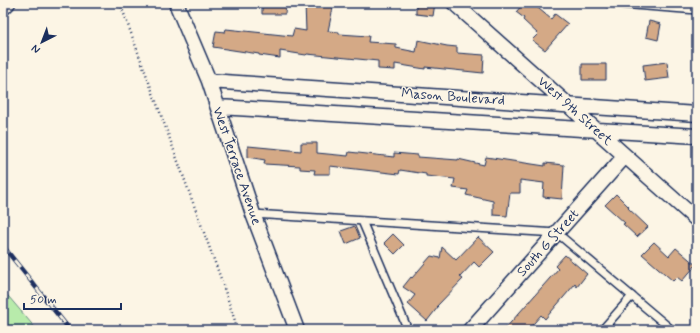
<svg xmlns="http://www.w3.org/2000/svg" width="700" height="333" font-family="Mynerve,sans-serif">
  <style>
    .green { fill: #b8ebab; stroke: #6a8d84 }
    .building { fill: #d4a986; stroke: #1b2f5e }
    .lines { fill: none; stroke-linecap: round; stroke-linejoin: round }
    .lane-casing { stroke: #1b2f5e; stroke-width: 10 }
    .street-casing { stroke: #1b2f5e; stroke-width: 17 }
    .path { stroke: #1b2f5e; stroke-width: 2.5; stroke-dasharray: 1 3; stroke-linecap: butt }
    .lane { stroke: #fcf5e5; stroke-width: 7 }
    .street { stroke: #fcf5e5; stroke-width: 14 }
    .rail-casing { stroke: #1b2f5e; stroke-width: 4.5 }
    .rail { stroke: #fcf5e5; stroke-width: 3; stroke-dasharray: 9; stroke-linecap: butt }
    .labels { text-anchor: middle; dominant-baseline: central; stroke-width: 3; stroke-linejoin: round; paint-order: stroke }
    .street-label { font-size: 14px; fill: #1b2f5e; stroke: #fcf5e5 }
  </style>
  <rect width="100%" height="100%" fill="#fcf5e5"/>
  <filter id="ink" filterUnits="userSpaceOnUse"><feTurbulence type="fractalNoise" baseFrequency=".025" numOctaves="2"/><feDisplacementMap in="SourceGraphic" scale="8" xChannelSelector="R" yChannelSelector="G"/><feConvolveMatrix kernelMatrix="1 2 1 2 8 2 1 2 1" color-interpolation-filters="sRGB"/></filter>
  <g filter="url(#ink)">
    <path class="green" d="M3,290L37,330H3Z"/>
    <path class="building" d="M262,3H286L285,14H262Z
      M313,3H334L328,31L339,32V34L369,36L368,42L396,44V48L416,52L418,40L447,46L457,47V53L484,55L483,73L425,67V69L395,64V70L378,69V61L307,54L306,55L280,51V58L259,55V54L213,47L216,31L225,32L226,29L292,36L294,29L306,31L305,4H313Z
      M416,3H435L433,16L416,14Z
      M524,3H532L551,19L555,14L568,24L545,50L532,40L538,34L523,20L524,18L516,12Z
      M649,21L661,24L658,40L646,37Z
      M667,62L669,78L645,81L643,65Z
      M582,64H606V80H582Z
      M301,143H317V153L348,156L349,152L394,157V153L418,155V157L458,160V159L484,165L486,157L545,166V163L564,165L562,199L543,197L544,183L520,180V193H510L507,216L493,215V201L466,195L468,190L453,188L455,179L426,176V174L400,170L399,174L330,166V174H314L315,170L300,169V166L264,164L265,160L248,157V146L301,151Z
      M616,194L629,207L628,208L648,227L637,237L623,224L625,223L605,205Z
      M355,226L360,238L346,244L341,231Z
      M393,234L404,245L395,254L384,243Z
      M478,237L494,252L479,267L474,262L460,277L463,279L437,306L438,307L427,321L408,304L415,295L403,287L411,277L412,278L431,256L440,258L442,247L456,260Z
      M654,242L669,256L676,248L696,265L682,281L677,277L673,281L642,254Z
      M565,255L587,274L577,287L575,284L545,319L541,315L528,330H504L558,269L555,266Z"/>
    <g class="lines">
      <defs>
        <path id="lane" d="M608,3L697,10
          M253,214L557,233L672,330
          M362,221L408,330
          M602,330L632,296"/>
        <path id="street" d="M176,3L209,81L253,214L297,330
          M454,3L697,220
          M3,8L8,3
          M209,81L697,114
          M218,107L697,136
          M470,330L625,156"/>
      </defs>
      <use href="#lane" class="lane-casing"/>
      <use href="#street" class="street-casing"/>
      <path class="path" d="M120,3L221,279L238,330"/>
      <use href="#lane" class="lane"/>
      <use href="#street" class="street"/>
      <defs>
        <path id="rail" d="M3,246L70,330"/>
      </defs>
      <use href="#rail" class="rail-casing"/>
      <use href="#rail" class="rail"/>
    </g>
  </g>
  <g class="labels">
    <g class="street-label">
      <text transform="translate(453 97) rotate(4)">Mason Boulevard</text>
      <text transform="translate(575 111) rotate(42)">West 9th Street</text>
      <text transform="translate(237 166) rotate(71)">West Terrace Avenue</text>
      <text transform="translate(548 243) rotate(-48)">South G Street</text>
    </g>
  </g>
  <rect width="700" height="333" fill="none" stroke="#fcf5e5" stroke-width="16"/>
  <rect x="8" y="8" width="684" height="317" fill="none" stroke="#1b2f5e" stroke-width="1.5" filter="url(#ink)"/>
  <g transform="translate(42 42) rotate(222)" stroke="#fcf5e5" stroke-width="3" paint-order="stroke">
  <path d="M0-3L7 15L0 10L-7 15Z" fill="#1b2f5e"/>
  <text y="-6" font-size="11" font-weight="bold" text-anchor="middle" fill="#1b2f5e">N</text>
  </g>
  <path d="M24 303v6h97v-6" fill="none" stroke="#1b2f5e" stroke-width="2"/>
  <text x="30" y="303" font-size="12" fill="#1b2f5e" stroke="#fcf5e5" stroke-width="3" paint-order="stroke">50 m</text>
</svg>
